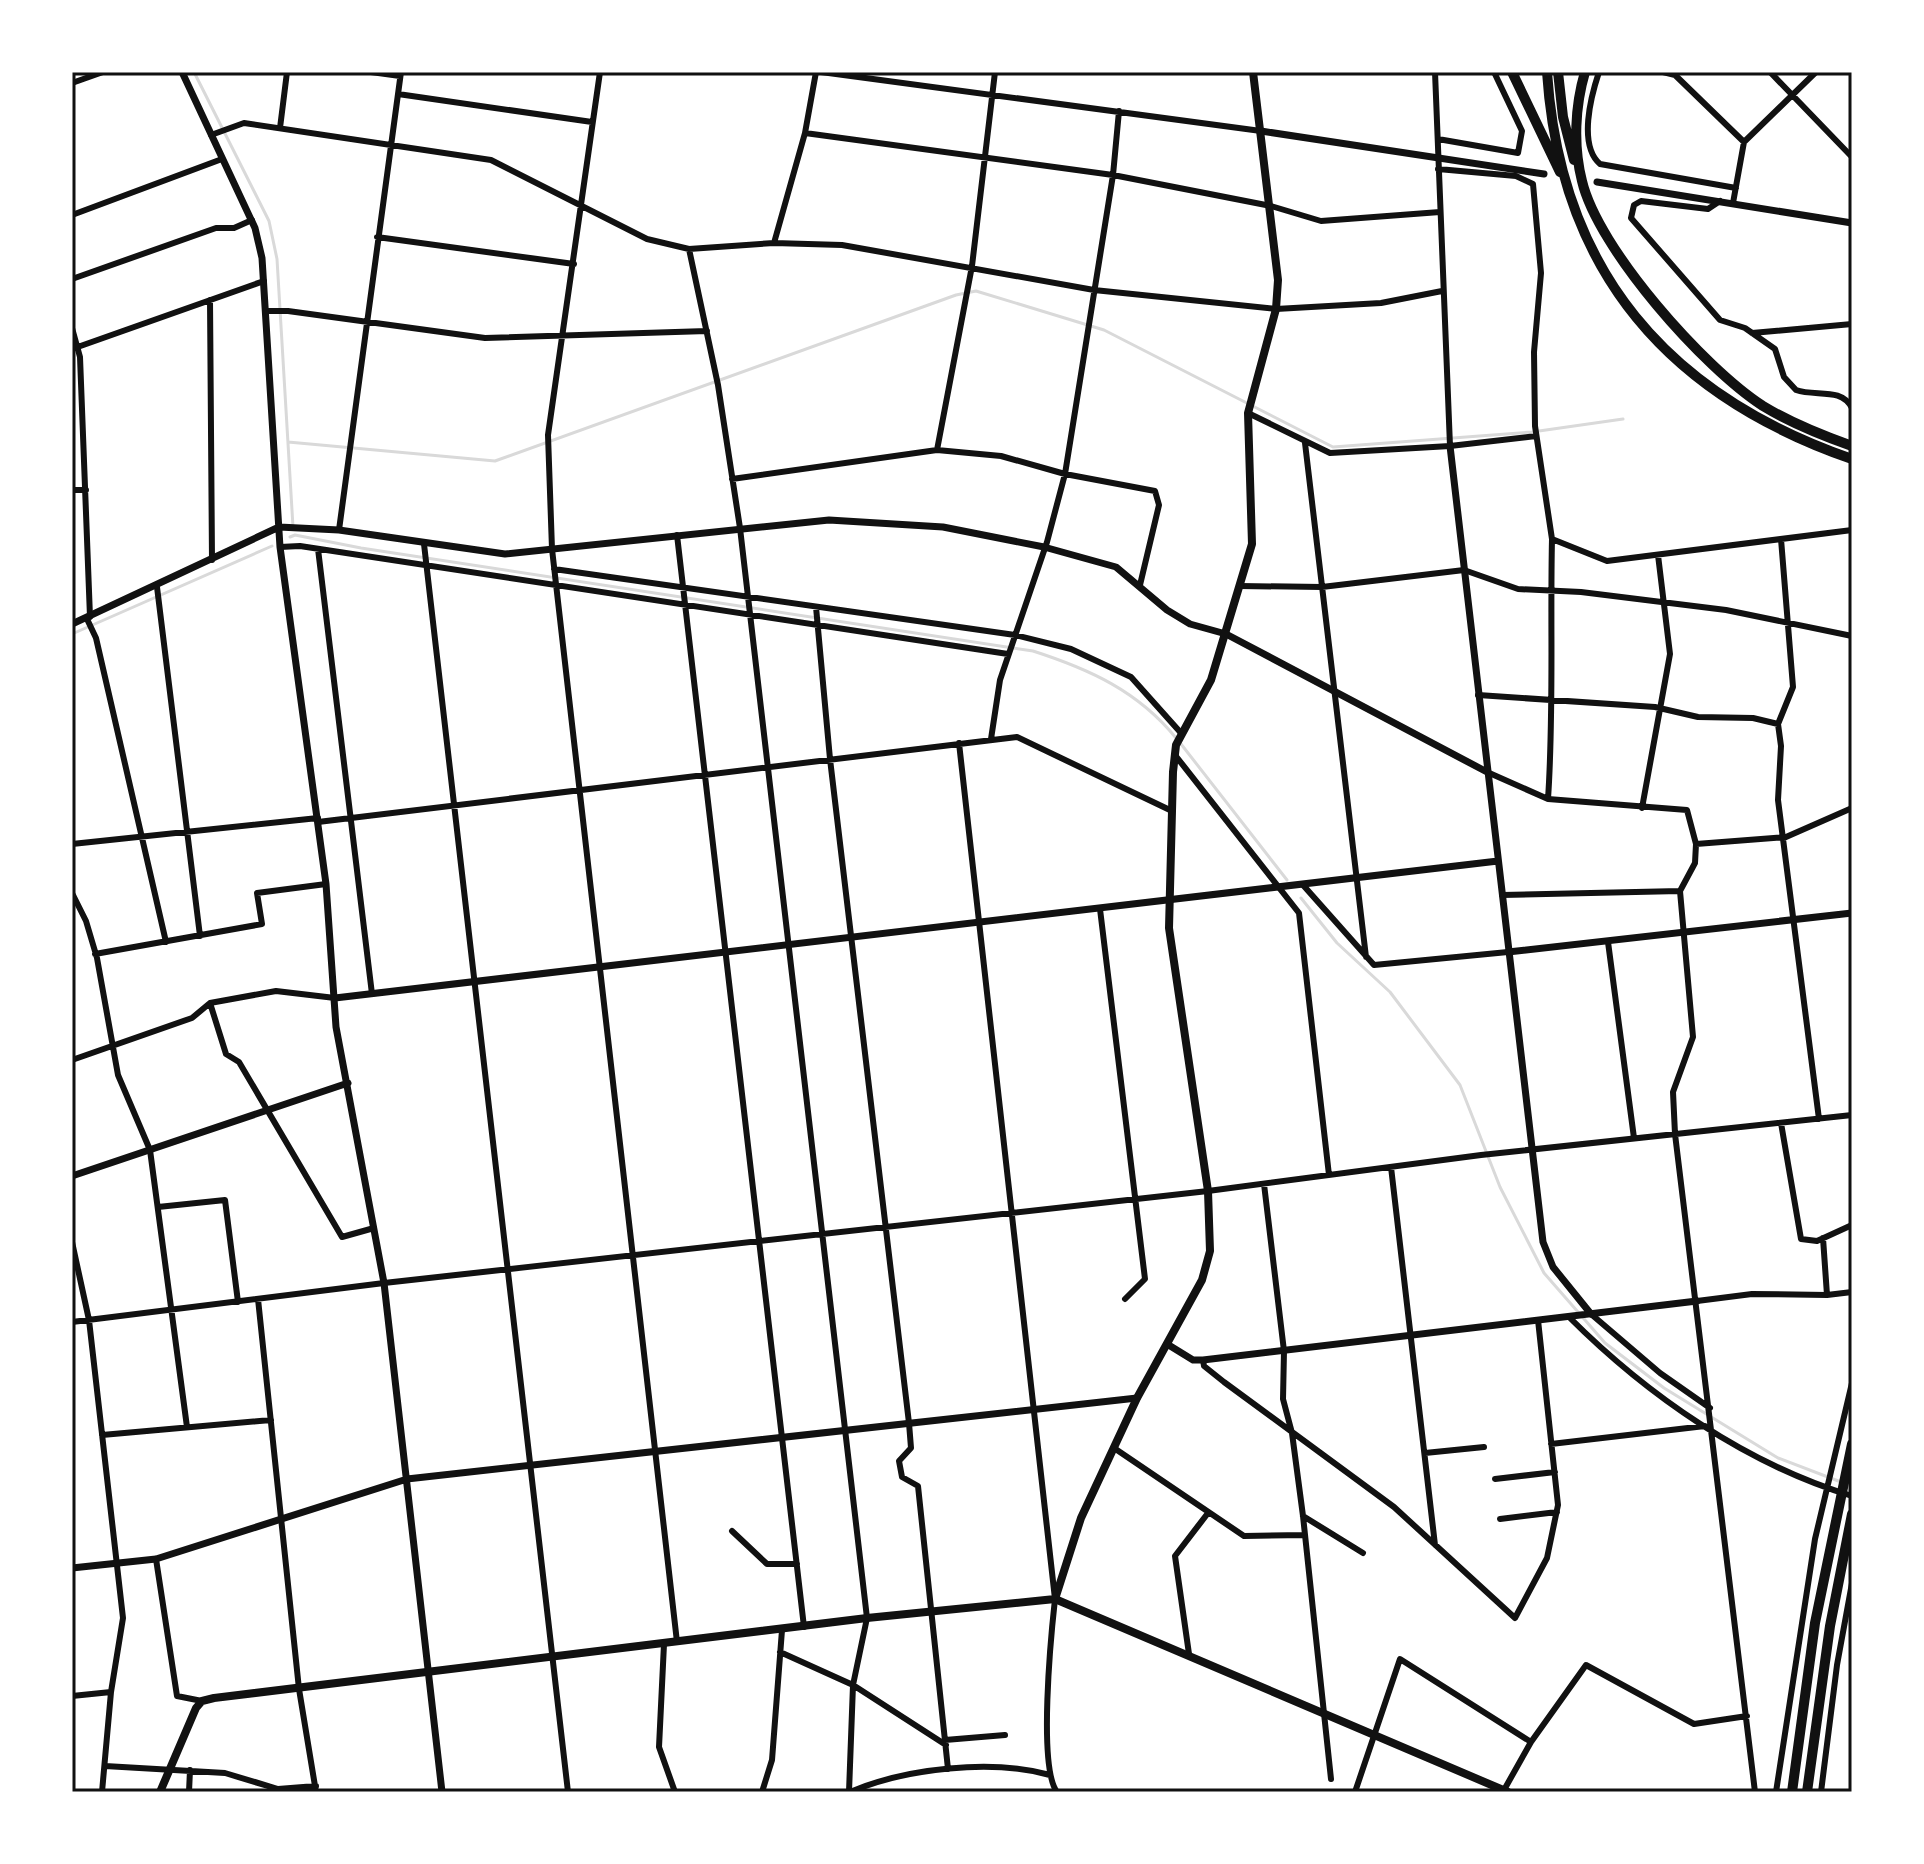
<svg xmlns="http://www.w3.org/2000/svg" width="1924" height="1864" font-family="Lato,sans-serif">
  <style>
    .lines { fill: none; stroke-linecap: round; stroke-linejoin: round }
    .stream { stroke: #d9d9d9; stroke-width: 3 }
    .minor { stroke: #111; stroke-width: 6 }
    .tertiary { stroke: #111; stroke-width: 7 }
    .secondary { stroke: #111; stroke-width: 8 }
    .motorway { stroke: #111; stroke-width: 10 }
    .neatline { fill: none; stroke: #111; stroke-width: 3 }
  </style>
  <rect width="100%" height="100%" fill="#fff"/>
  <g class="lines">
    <path class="stream" d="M194,72L269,221L277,259L293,527
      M288,442L495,461L956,295L976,291L1104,330L1333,447L1532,432L1623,419
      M290,537L295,535L361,548L1033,651C1089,669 1138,691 1176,738
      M72,634L272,546
      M1181,744L1287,880
      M1301,898L1337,943L1390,992L1460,1085L1500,1187L1544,1273L1605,1343L1664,1388L1778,1458L1841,1482"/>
    <path class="minor" d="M371,72L400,76
      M600,72L548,435L552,549L677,1642
      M821,72L1261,131
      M1435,72L1450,446
      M1599,72C1591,96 1578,145 1600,164L1736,188
      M1663,72L1675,75L1744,142
      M1770,72L1852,157
      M72,83L103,72
      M398,94L592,122
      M280,128L287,72
      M805,133L1113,175L1271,206L1321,221L1440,212
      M211,135L244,123L491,160L647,239L689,249L774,243L842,245L1094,290L1276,309L1381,303L1442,291
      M1438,139L1518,153L1522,131L1494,72
      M1438,169L1516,176L1533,184L1541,273L1534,352L1535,426L1552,539L1607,561L1852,530
      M1720,201L1708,209L1641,201L1634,205L1631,218L1720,320L1745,328L1775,349L1784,377L1796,390C1816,397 1841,387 1852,408
      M1733,203L1744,142L1816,72
      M72,215L222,159
      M377,237L574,264
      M774,243L805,133L816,72
      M689,249L718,385L740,528L867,1618L853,1685L849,1792
      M72,279L216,228H234L252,220
      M210,300L212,560
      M265,311H288L485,338L707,331
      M72,328L80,357L90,617
      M1752,333L1852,324
      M72,349L264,281
      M1248,413L1330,453L1450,446L1536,436
      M1305,443L1366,957
      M937,450L972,266L995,72
      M732,479L937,450L1001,456L1065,474L1155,491L1159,505L1140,585
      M72,490H86
      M339,530L401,72
      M677,535L804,1627
      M1781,539L1793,687L1778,724L1781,746L1778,800L1819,1119
      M424,544L568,1792
      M280,547L300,546L1008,654
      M318,549L372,994
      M554,569L1015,635L1071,649L1131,677L1181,733
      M1240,586L1322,587L1464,570L1518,589L1581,592L1726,610L1852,636
      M157,587L200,936
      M816,607L830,759L909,1423L911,1448L899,1461L902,1477L918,1486L948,1769
      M87,619L96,638L166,942
      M1478,695L1655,707L1698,717L1753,718L1778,724
      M991,739L1000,680L1047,542L1065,474L1113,175L1119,111
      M959,743L1055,1599C1051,1635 1038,1767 1057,1792
      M1175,755L1299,913L1329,1175
      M1487,772L1548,799L1687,810L1696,844L1695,863L1680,891L1693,1037L1673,1092L1675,1134L1755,1792
      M1548,799C1554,712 1550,626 1552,539
      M1642,808L1670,654L1658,555
      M318,822L1017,737L1172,811
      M72,844L318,818
      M1696,844L1786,837L1852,808
      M1303,885L1374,965L1508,952
      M72,893L86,921L97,958L118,1075L150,1150L187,1427
      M1502,895L1680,891
      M1100,909L1145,1279L1125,1299
      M1608,942L1634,1138
      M95,954L262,924L257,893L326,884
      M210,1003L226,1054L239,1062L342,1237L374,1228
      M72,1060L192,1018L210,1003L276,991L335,998
      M1781,1123L1801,1239L1817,1241L1852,1225
      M1391,1167L1435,1545
      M1264,1184L1284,1351L1283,1399L1292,1433L1303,1516L1331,1779
      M158,1207L225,1200L238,1302
      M1823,1238L1827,1295
      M72,1242L89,1320L123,1618L111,1692L102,1792
      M258,1299L299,1689L316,1792
      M1697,1301L1752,1294L1827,1295L1852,1292
      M1591,1314L1660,1373L1710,1408
      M1569,1317C1647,1395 1746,1464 1852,1496
      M72,1322L384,1283L1208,1191L1481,1155L1852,1115
      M1203,1360L1204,1366L1224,1382L1394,1507L1515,1618L1547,1558L1558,1505L1538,1320
      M102,1435L271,1420
      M1551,1444L1705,1426
      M1114,1448L1244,1536L1305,1535
      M1425,1453L1484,1447
      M1495,1479L1555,1472
      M1303,1516L1363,1553
      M1500,1519L1557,1512
      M732,1531L767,1564H797
      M156,1559L177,1696L202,1701
      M664,1644L659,1747L675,1792
      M780,1652L853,1685L946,1745
      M1189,1654L1175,1556L1208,1513
      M72,1696L111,1692
      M945,1740L1005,1735
      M105,1766L225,1773L278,1789L316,1786
      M1504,1790L1531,1742L1586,1665L1694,1724L1747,1716
      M189,1792L190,1770
      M762,1792L772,1760L782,1630
      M850,1792C906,1768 992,1759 1050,1775
      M1355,1792L1400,1659L1531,1742
      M1776,1792L1815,1539L1852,1383
      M1821,1792L1837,1665L1852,1583"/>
    <path class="tertiary" d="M182,72L255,228L262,258L280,547L326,884L336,1027L384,1283L442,1792
      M1261,131L1544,174
      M1597,182L1852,223
      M1450,446L1543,1242L1553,1267L1591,1314
      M72,624L279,527L339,530L505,554L829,520L943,527L1044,547L1116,567L1167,610L1190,624L1226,634L1487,772
      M1508,952L1852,913
      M335,998L1498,861
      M72,1176L348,1083
      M1167,1344L1193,1360H1203L1697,1301
      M72,1568L156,1559L407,1479L1137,1398"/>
    <path class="secondary" d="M1055,1599L1081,1518L1137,1398L1202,1280L1210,1251L1208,1191L1169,928L1173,772L1176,745L1211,680L1252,544L1248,413L1276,309L1278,280L1253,72
      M160,1792L196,1708L202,1701L214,1698L867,1618L1055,1599L1508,1792"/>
    <path class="motorway" d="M1512,72L1560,172
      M1547,72C1560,271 1667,395 1852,459
      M1558,72L1563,117L1574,160
      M1585,72C1575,106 1573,146 1582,181C1598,249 1704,368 1763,406C1791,423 1821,435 1852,446
      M1792,1792L1815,1623L1852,1444
      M1807,1792L1830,1626L1852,1514"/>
  </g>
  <rect width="1924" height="1864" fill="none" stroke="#ffffff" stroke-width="148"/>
  <rect x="74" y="74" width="1776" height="1716" class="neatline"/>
</svg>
